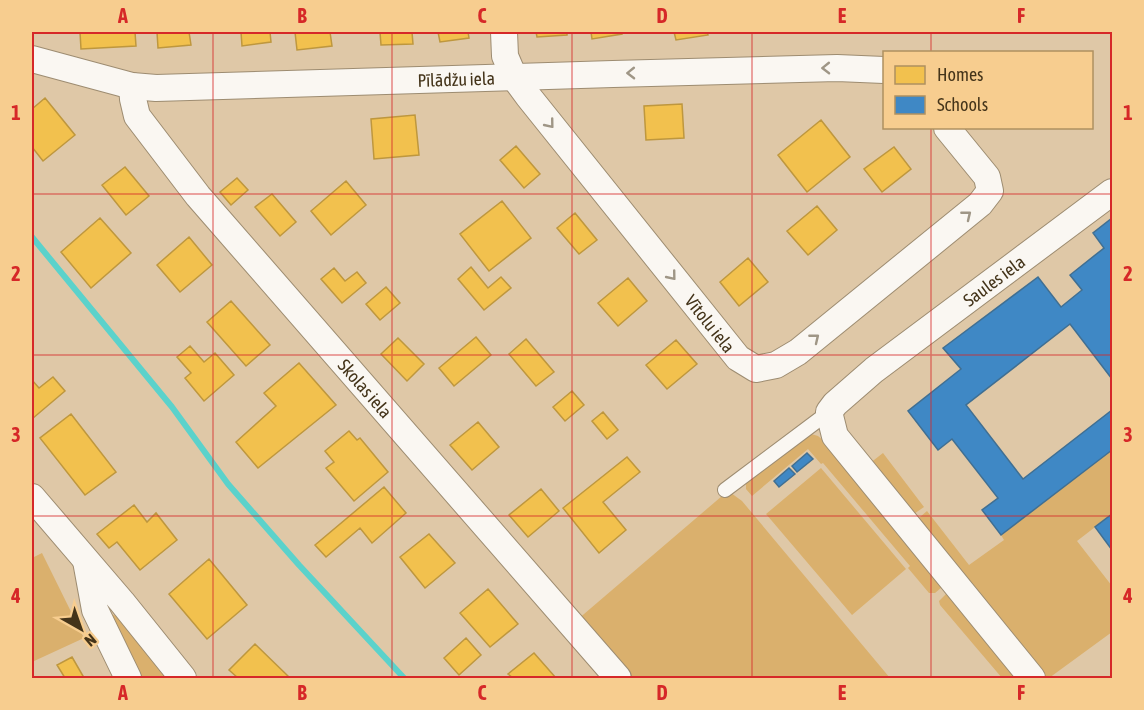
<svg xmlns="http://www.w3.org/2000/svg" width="1144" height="710" font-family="'Asap Condensed',sans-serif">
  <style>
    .green { fill: #dab06d }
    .homes { fill: #f2c14e; stroke: #be973e; stroke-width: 1.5 }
    .schools { fill: #3f88c5; stroke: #406f92; stroke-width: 1.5 }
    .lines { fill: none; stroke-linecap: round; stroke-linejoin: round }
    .stream { stroke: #5bd2cb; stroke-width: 6 }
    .lane-casing { stroke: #9d8c71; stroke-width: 16 }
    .street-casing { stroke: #9d8c71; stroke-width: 28 }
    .lane { stroke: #faf7f2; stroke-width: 14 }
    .street { stroke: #faf7f2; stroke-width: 26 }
    .oneway { stroke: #9f9686 }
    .grid { fill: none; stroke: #d62828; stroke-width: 1.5; stroke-opacity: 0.55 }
    .labels { text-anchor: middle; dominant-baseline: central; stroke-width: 6; stroke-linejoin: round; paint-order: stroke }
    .street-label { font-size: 18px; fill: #44341a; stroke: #f7cd8f }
    .neatline { fill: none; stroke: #d62828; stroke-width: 2 }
    .grid-label { font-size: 20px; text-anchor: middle; font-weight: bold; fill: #d62828 }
  </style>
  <rect width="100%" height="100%" fill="#dfc8a7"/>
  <path class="green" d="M811,434L818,436L824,441L942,587L935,593H929L908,568L910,566L823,463L821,464L808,449L752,496L746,489V483L806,437Z
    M1112,450V514L1077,541L1112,586V632L1049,678H1040L913,523L927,511L969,565L1004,540L1001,535Z
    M883,453L924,507L908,518L865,467Z
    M821,468L906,569L852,615L766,514Z
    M731,493L742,501L890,678H627L577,620L722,496Z
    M42,553L84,638L32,662V558Z
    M946,594H951L1023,678H1002L940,605L939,601Z
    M111,614L124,619L171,678H141L112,620Z"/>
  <path class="homes" d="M80,32H135L136,46L81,49Z
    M157,32H189L191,45L158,48Z
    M241,32H270L271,42L242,46Z
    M295,32H330L332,46L297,50Z
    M380,32H412L413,44L381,45Z
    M438,32H468L469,38L440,42Z
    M536,32H567V35L537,37Z
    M591,32H622V34L592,39Z
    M674,32H707L708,35L676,40Z
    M45,98L75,135L43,161L32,147V109Z
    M682,104L684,138L646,140L644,106Z
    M415,115L419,155L374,159L371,119Z
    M821,120L850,157L807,192L778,155Z
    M516,146L540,174L524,188L500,160Z
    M894,147L911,169L882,192L864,169Z
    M125,167L149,196L126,215L102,185Z
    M237,178L248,190L231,205L220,192Z
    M346,181L366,205L331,235L311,211Z
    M272,194L296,222L280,236L255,207Z
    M502,201L531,238L489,271L460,234Z
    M817,206L837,230L808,255L787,231Z
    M575,213L597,240L579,254L557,228Z
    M100,218L131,253L91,288L61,252Z
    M189,237L212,265L180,292L157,265Z
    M748,258L768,282L739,306L720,282Z
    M471,267L488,288L501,277L511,288L484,310L458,279Z
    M334,268L345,281L357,272L366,283L342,303L321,279Z
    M628,278L647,301L618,326L598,303Z
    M386,287L400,303L380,320L366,304Z
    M231,301L270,345L246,366L207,322Z
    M476,337L491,355L454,386L439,368Z
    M398,338L424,364L407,381L381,354Z
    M526,339L554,372L536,386L509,354Z
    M676,340L697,364L667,389L646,365Z
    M190,346L204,362L215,353L234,375L204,401L185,378L191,373L177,357Z
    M299,363L336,405L258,468L236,442L276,406L264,393Z
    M53,377L65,391L32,419V380L39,388Z
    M572,391L584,405L565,421L553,407Z
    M603,412L618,430L607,439L592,421Z
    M71,414L116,472L85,495L40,438Z
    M478,422L499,447L472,470L450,445Z
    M349,431L357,440L360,438L388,472L354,501L326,468L334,462L325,451Z
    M627,457L640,472L603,502L626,530L599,553L563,508Z
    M384,487L406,513L372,543L360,528L326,557L315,545Z
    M541,489L559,511L528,537L509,515Z
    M134,505L147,522L156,513L177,540L140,570L117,542L109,548L97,534Z
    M429,534L455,563L425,588L400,557Z
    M209,559L247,605L207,639L169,594Z
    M488,589L518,624L490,647L460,613Z
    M466,638L481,655L459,675L444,658Z
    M255,644L290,678H238L229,670Z
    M534,653L556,678H513L508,674Z
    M72,657L83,676L79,678H65L57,665Z"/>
  <path class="schools" d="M1112,218V379L1070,324L966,405L1023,479L1112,410V450L1001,535L982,510L998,498L952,439L938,450L908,411L961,369L943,348L1038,277L1061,307L1082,290L1070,275L1104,248L1093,233Z
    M807,453L813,459L797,472L792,466Z
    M789,468L795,474L779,487L774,481Z
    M1112,514V550L1095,527Z"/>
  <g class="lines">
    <path class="stream" d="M32,237L172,407L228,484L299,565L404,678"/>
    <defs>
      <path id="lane" d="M725,490L829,412"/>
      <g id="street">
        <path id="s1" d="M504,32L505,56L514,77L528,96L738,358L756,369L776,365L798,352L980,204L990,191L987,177L947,128"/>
        <path id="s2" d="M32,59L132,86L156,88L613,74L837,68L884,70"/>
        <path id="s3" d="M132,86L133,99L137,116L198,196L618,678"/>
        <path d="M32,497L122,602L183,678"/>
        <path d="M86,561L95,610L128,678"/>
        <path id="s4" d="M1032,678L835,436L829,412L835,404L874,370L1112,192"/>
      </g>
    </defs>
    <use href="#lane" class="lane-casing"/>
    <use href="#street" class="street-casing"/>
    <use href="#lane" class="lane"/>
    <use href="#street" class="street"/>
  </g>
  <defs><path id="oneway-chevron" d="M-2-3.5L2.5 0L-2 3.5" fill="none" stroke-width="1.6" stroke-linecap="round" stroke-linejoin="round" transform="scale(1.5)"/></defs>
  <g class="oneway">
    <use href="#oneway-chevron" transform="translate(826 68) rotate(179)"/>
    <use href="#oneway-chevron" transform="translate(631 73) rotate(179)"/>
    <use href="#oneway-chevron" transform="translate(550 124) rotate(51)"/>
    <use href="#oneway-chevron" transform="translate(967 215) rotate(-39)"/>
    <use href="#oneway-chevron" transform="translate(672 276) rotate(51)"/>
    <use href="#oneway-chevron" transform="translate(815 338) rotate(-39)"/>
  </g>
  <path class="grid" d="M213,32V678M392,32V678M572,32V678M752,32V678M931,32V52M931,128V678M32,194H1112M32,355H1112M32,516H1112"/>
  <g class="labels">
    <g class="street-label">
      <text stroke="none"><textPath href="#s2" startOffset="428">Pīlādžu iela</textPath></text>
      <text stroke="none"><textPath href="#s4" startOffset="548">Saules iela</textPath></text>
      <text stroke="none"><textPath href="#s1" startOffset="362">Vītolu iela</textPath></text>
      <text stroke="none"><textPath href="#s3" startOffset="386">Skolas iela</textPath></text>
    </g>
  </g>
  <rect width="1144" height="710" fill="none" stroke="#f7cd8f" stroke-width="66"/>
  <rect x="883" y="51" width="210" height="78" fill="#f7cd8f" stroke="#af9060" stroke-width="1.5"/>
  <rect x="895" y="66" width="30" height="18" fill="#f2c14e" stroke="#af9060" stroke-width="1.5"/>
  <text x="937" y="81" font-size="18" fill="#44341a">Homes</text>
  <rect x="895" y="96" width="30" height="18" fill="#3f88c5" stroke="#af9060" stroke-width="1.5"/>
  <text x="937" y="111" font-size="18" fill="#44341a">Schools</text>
  <g transform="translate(81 629) rotate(140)" stroke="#f7cd8f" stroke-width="4.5" paint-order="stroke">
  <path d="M0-4.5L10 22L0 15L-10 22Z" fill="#44341a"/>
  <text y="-9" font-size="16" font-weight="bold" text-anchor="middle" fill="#44341a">N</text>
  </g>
  <rect x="33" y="33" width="1078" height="644" class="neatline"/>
  <g class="grid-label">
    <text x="123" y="23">A</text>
    <text x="302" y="23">B</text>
    <text x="482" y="23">C</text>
    <text x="662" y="23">D</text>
    <text x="842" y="23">E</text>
    <text x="1021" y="23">F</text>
    <text x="16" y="120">1</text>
    <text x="1128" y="120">1</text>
    <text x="16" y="281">2</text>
    <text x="1128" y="281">2</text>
    <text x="16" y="442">3</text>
    <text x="1128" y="442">3</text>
    <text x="16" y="603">4</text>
    <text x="1128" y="603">4</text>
    <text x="123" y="700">A</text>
    <text x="302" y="700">B</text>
    <text x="482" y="700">C</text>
    <text x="662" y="700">D</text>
    <text x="842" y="700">E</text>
    <text x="1021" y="700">F</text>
  </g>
</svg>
